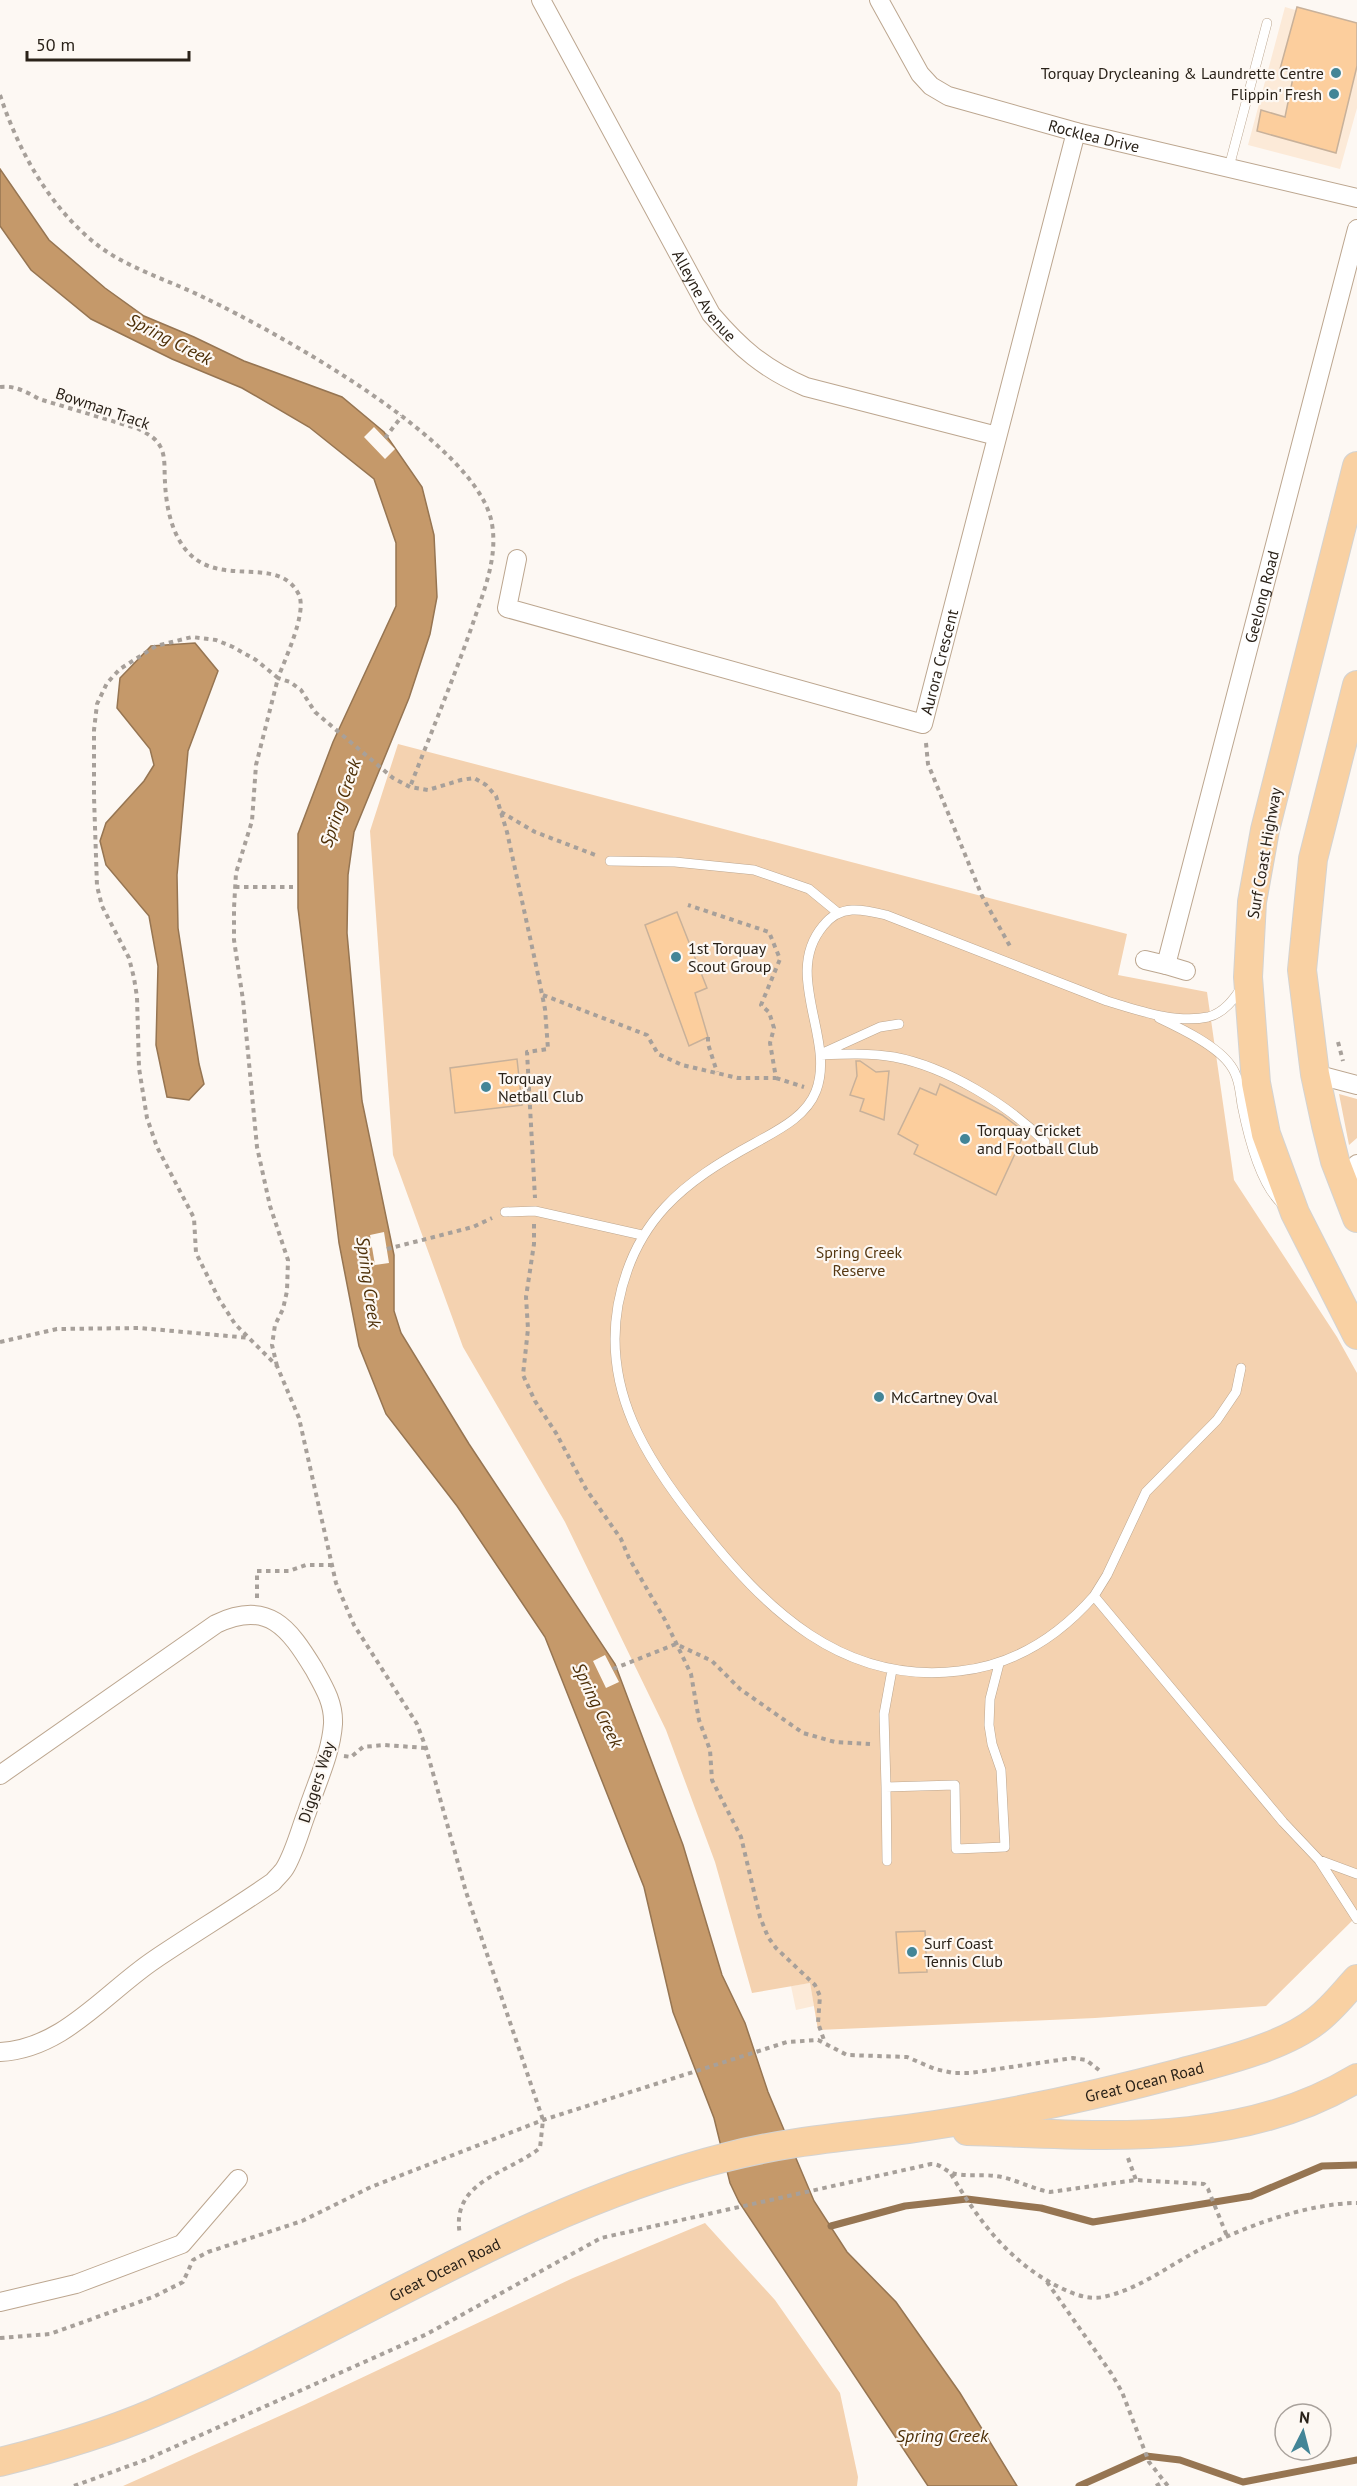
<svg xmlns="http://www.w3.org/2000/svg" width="1357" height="2486" font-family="'PT Sans',sans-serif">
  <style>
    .built { fill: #fcead8 }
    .green { fill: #f4d2b0 }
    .water { fill: #c5996a; stroke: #967552; stroke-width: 1.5 }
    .pier { fill: #fdf8f3 }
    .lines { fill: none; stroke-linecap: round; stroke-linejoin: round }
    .stream { stroke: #967552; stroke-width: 7 }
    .building { fill: #fcce9d; stroke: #c8b19a; stroke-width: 1.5 }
    .service-casing { stroke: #bca68f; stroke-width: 10 }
    .minor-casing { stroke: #bca68f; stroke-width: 20 }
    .primary-casing { stroke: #d4d3d1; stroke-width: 30 }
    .path { stroke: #a7a09a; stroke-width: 4; stroke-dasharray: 4.5 4.5; stroke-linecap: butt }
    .service { stroke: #fff; stroke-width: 9 }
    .minor { stroke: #fff; stroke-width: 18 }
    .primary { stroke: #f9d1a3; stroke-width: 28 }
    .poi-dot { fill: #438597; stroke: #fdf8f3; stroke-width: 2 }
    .labels { text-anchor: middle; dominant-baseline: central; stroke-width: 4.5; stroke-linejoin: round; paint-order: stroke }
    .poi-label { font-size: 16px; fill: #2a2219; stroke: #fdf8f3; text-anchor: start }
    .street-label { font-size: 16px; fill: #2a2219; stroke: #fdf8f3 }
    .park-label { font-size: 16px; fill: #553711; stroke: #fdf8f3 }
    .water-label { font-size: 18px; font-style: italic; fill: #4d2f07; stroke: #fdf8f3 }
  </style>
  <rect width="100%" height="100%" fill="#fdf8f3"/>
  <path class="built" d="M1285,7L1357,28V108L1340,169L1248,145Z
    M810,1983L814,2006L796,2010L791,1986Z"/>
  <path class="green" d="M398,744L1127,934L1118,975L1207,992L1234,1180L1337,1337L1357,1373V1916L1266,2006L1095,2018L818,2030L810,1983L752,1993L715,1862L666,1730L565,1522L463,1347L393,1155L370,831Z
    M1339,1094L1357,1099V1138L1349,1145Z
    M705,2223L775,2300L840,2393L858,2477L857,2486H123L304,2405L573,2278Z"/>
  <path class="water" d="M0,169L49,240L105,288L144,316L194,337L244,361L342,397L384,432L422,487L434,535L437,597L430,634L409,698L354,832L348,875L347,933L362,1101L394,1255V1311L401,1333L469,1444L615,1664L683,1845L722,1975L745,2023L768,2092L814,2201L847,2252L896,2302L960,2393L1017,2486H928L739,2202L730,2183L714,2118L673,2012L644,1887L545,1637L457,1506L386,1414L359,1346L339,1243L298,908V834L333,742L396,606V543L374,479L309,427L242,388L172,359L91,319L31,270L0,226Z
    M195,643L218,671L188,751L177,875L178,928L199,1064L204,1084L189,1100L167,1097L156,1045L158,966L149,916L106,865L100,841L106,823L144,781L154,765L150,749L117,708L120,678L151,646Z"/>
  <path class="pier" d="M374,427L395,449L385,459L364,437Z
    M384,1232L389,1263L375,1265L370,1235Z
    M605,1655L619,1682L606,1688L593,1661Z"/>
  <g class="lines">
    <path class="stream" d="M831,2226L905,2206L967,2199L1041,2208L1093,2222L1251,2196L1322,2166L1357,2165
      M1079,2486L1146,2456L1180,2460L1243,2482L1357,2460"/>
  </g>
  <path class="building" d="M1297,7L1357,23V66L1336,153L1257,131L1261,110L1285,117L1294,73L1280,69Z
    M677,912L707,988L695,993L708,1037L689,1046L645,925Z
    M517,1059L522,1105L455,1113L450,1068Z
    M856,1061H860L876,1072L889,1071L884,1120L860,1111L864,1099L850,1095L857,1076Z
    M940,1084L1002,1115L1025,1132L996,1195L914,1154L918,1145L898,1134L920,1088L936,1095Z
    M925,1931L927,1972L899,1973L896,1932Z"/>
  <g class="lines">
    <defs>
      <path id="service" d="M1229,167L1267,23
        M610,861L675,862L754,870L809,889L837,912
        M1159,1018C1180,1028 1218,1046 1231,1066C1239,1077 1240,1092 1242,1105C1248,1135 1259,1182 1281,1203
        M825,1052L880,1027L899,1024
        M821,1055C845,1054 870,1053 894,1057C947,1067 1007,1104 1045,1142
        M505,1212L535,1211L642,1235
        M1241,1368L1236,1392L1217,1420L1146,1492L1107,1575L1094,1596L1283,1822L1319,1860L1357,1919
        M1094,1596C1058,1637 1014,1665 959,1671C842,1685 765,1609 698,1524C646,1459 603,1391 618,1305C634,1220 683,1182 755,1143C778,1130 806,1117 816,1091C836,1039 782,975 823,926C840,904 862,909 886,915L1107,1001C1137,1010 1176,1024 1208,1017C1224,1013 1234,999 1242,987
        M892,1670L884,1714L886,1787L955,1785L956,1849L1005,1847L1001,1770L992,1744L989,1725L990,1699L999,1664
        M886,1787L887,1861
        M1319,1860L1357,1874"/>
      <g id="minor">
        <path id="s1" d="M541,0L711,314C740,348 764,369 806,387L997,436"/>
        <path id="s2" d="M879,0L920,74L931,86L948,96L1076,132L1357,198"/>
        <path id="s3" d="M517,559L507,608L923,724L1076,132"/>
        <path id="s4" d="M1145,960L1166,965L1357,229"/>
        <path d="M1166,965L1186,971"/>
        <path d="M1315,1074L1357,1085"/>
        <path d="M1346,1191L1357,1164"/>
        <path d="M0,1775L216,1624C268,1599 289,1628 314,1669C324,1687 334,1703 333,1724C331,1754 316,1784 307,1812C300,1830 295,1851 285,1868C282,1873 277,1877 273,1882C234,1909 194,1933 154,1960C105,1993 63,2049 0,2052"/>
        <path d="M0,2302L76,2284L182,2244L238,2179"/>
      </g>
      <g id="primary">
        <path d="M1357,466L1265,830L1252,902L1248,977L1256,1083L1266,1134L1295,1213L1357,1335"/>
        <path d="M1357,685L1313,859L1302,970L1315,1074L1326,1125L1335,1161L1357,1218"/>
        <path d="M967,2131C1100,2135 1238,2150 1357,2078"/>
        <path id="s5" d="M0,2462C52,2449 104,2434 153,2413C345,2331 524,2208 727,2157C788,2141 846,2137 908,2129C1000,2116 1090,2097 1180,2073C1221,2062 1283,2047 1316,2021C1332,2009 1344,1993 1357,1979"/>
      </g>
    </defs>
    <use href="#service" class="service-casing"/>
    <use href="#minor" class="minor-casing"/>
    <use href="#primary" class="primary-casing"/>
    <path class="path" d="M0,95C18,149 46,201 90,239C122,267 167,279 205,298C276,332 479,443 492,524C498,559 483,593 472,626C453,680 431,733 410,787
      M0,387C14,385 27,392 39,399L139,429C147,434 155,437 160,446C166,456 164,471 165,482C166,505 171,532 186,550C219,590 279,553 299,595C307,613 285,659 278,678L290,682L301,690L315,712L393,778L410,787L428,790L461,780L474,778L486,785L496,796L507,832L536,965L545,1009L548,1049L527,1052L535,1198
      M385,438L402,416
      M926,743L928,764L982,896L1011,948
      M501,812L535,832L598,856
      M235,887H293
      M543,995L647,1035L658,1054L682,1065L738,1078H776L770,1043L774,1028L769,1012L761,1005L780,959L769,932L688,905
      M708,1037V1044L717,1072
      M1338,1042L1343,1061
      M776,1078L804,1087
      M534,1224V1244L526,1297L528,1329L523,1375L535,1401L556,1433L586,1489L621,1539L629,1558L665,1620L691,1674L699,1720L710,1750L712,1780L741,1837L760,1917L768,1937L776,1948L815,1985L820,1996L818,2023L825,2043
      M387,1249L473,1227L492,1218
      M0,1342L57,1329L140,1328L250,1338
      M277,1366L272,1345L275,1325L283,1309L287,1291L288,1260L270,1206L257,1147L243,1000L234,940V908L236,873L252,821L256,765L278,678L256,660L233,647L216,640L192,637L156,646L120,669L107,683L97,704L94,730V797L97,886L102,906L129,958L134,978L137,997L139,1068L147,1118L157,1147L194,1218L196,1253L219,1299L235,1324L277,1366L299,1418L336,1583L354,1625L417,1724L426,1748L466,1892L543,2120L540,2148C507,2174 450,2181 460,2235
      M257,1598V1571H289L306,1565H332
      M613,1669L676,1644L712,1661L740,1689L803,1733L835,1742L870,1744
      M344,1756L351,1757L363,1747L384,1745L426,1748
      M1128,2158L1136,2180
      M951,2174C978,2220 1010,2263 1059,2287C1073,2294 1088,2300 1103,2297C1137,2290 1167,2267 1197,2251C1240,2228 1307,2203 1357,2203
      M1047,2282L1111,2373L1122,2392L1149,2462L1168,2486
      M0,2338L50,2334L153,2297L183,2282L193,2260L208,2252L302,2221L371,2187L543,2120L787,2042L818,2040L847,2055L907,2057L935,2069L953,2073H970L1073,2058L1086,2060L1099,2070
      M74,2486L145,2460L427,2334L601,2238L931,2164C941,2164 944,2170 952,2173C964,2177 982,2174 995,2176C1014,2178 1031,2189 1050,2192L1136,2180L1204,2184L1208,2189L1227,2236
      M1156,2486L1163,2482"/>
    <use href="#service" class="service"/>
    <use href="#minor" class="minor"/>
    <use href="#primary" class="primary"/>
  </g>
  <g class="poi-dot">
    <circle cx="1336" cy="73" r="6"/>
    <circle cx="1334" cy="94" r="6"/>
    <circle cx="676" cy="957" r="6"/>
    <circle cx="486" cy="1087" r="6"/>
    <circle cx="965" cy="1139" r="6"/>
    <circle cx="879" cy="1397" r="6"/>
    <circle cx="912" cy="1952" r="6"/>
  </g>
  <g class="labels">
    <g class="poi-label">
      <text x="1324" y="73" text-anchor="end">Torquay Drycleaning &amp; Laundrette Centre</text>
      <text x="1322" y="94" text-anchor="end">Flippin' Fresh</text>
      <text x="688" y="948">1st Torquay<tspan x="688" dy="18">Scout Group</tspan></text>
      <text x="498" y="1078">Torquay<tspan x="498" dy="18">Netball Club</tspan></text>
      <text x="977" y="1130">Torquay Cricket<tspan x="977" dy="18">and Football Club</tspan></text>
      <text x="891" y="1397">McCartney Oval</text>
      <text x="924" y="1943">Surf Coast<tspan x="924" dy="18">Tennis Club</tspan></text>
    </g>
    <g class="street-label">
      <text stroke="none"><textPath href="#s2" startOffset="272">Rocklea Drive</textPath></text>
      <text stroke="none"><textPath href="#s1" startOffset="338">Alleyne Avenue</textPath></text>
      <text transform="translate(103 408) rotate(19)">Bowman Track</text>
      <text stroke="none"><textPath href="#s4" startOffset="402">Geelong Road</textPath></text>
      <text stroke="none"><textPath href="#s3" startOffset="546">Aurora Crescent</textPath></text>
      <text transform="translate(1264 853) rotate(-80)">Surf Coast Highway</text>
      <text transform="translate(316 1782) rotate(-72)">Diggers Way</text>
      <text stroke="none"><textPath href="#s5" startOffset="1215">Great Ocean Road</textPath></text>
      <text stroke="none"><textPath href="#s5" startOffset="486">Great Ocean Road</textPath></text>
    </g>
    <g class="park-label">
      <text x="859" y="1252">Spring Creek<tspan x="859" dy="18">Reserve</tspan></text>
    </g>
    <g class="water-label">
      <text transform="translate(170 339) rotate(27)">Spring Creek</text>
      <text transform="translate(340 803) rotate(-71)">Spring Creek</text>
      <text transform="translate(369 1282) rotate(82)">Spring Creek</text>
      <text transform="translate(598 1705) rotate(64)">Spring Creek</text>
      <text x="942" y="2435">Spring Creek</text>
    </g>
  </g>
  <g transform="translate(1303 2432) rotate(6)"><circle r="28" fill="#fdf8f3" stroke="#a9a29c" stroke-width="1.5"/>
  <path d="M0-4.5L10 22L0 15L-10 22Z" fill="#438597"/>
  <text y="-9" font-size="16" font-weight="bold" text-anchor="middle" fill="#2a2219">N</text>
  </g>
  <path d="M27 51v9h162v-9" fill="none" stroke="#2a2219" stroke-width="3"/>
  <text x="36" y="51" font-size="18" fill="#2a2219" stroke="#fdf8f3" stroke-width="4.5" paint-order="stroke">50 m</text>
</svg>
